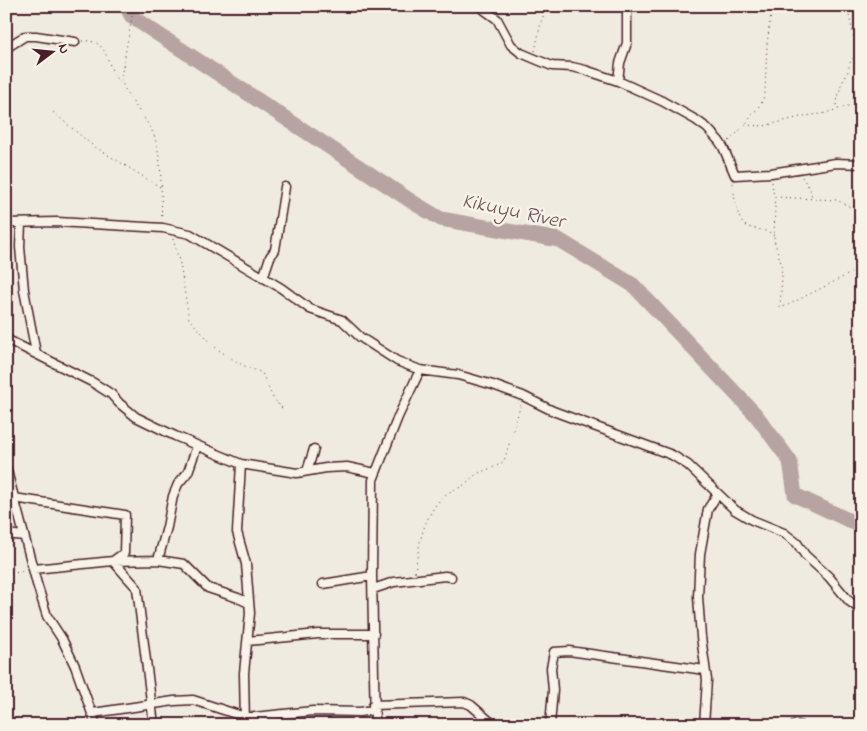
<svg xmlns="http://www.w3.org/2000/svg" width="867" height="731" font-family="'Indie Flower',sans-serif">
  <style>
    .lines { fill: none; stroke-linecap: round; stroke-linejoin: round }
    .river { stroke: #b7a4a2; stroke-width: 15 }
    .minor-casing { stroke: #4a1f2b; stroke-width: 11 }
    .path { stroke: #4a1f2b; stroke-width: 1; stroke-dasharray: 1 4; stroke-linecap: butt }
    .minor { stroke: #f7f3e8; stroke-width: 8 }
    .labels { text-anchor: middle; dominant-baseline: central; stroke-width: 5; stroke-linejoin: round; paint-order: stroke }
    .water-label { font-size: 21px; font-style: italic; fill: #704e55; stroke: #f7f3e8 }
  </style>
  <rect width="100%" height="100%" fill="#f0ebe0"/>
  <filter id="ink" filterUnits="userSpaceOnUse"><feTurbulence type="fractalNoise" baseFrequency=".02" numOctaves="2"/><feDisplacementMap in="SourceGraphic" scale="10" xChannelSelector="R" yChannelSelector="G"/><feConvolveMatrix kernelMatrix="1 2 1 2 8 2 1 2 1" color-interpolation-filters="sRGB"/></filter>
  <g filter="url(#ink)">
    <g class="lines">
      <path class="river" d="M126,6L132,17L414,203L441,219L559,240L633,285L756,415L790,461L795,495L861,526"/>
      <defs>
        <path id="minor" d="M479,6L497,19L511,45L521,53L552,66L572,67L585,70L618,81L662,101L696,120L707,128L719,141L723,147L735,175L771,173L836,163L861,164
          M6,48L25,36H36L75,42
          M618,81L620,63L627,43V6
          M6,223L57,222L163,228L190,234L281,288L310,309L342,320L360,337L397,361L420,370L458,375L493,385L523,396L553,411L672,455L688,465L735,510L752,520L784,533L797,543L805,555L829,577L849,601L861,610
          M21,223L20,247L24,290L36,353
          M263,278L270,257L275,250L285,187
          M6,339L92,382L111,394L119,403L136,417L175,436L241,464L297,473L326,468L347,467L375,473
          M241,464L237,532L246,564L250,613L244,673L245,725
          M6,467L37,584L47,616L62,639L75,666L96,725
          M307,471L314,449
          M6,493L14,498L125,515L124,553L113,561L158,560L184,564L208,588L238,598L249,603
          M6,534L24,536
          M158,560L167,527L173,496L178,484L188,472L197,446
          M34,569L113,561L137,588L154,725
          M323,584L372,576
          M373,589L394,582L445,576L451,577
          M248,641L318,634H374
          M373,705L464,702L471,705L494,725
          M93,713L174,701L193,700L245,717H254L313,711L360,712L373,710
          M375,725L372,576L373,480L398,417L420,370
          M550,725L553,690L551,668L554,652L569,651L705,670
          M704,725L707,680L701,637L698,597L700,554L708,509L717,495
          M795,725H799"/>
      </defs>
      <use href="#minor" class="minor-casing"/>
      <path class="path" d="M134,6L121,77C122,92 144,115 152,131C164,158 160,190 162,220
        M847,6L857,52
        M82,41C113,38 104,71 121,83
        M535,51L541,22L547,6
        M835,110L841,85L847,74L851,60L861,50
        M53,112L92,145L160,187
        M745,125L764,126L804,116L822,114L861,102
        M729,141L745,125L762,102L765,93L767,44L772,6
        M802,177L810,189L812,198
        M772,182L775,207L774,240L781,263L782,276L780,307L786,306L861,268
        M733,183C734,193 736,220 746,226C751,229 764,229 773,234L774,238
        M775,197L837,200L850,207L861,206
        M173,239L180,264L189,319L217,349L242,365L262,373L273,398L282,408L277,403
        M6,572L26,571
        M415,572C419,544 423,515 445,495C451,490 459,489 465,484C469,481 472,477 477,474C486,469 496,468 504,461L521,404"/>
      <use href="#minor" class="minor"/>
    </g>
  </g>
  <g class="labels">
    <g class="water-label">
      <text transform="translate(513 212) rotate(12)">Kikuyu River</text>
    </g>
  </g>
  <rect width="867" height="731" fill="none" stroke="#f7f3e8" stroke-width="25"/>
  <rect x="12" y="12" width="842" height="706" fill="none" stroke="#4a1f2b" stroke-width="2" filter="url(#ink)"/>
  <g transform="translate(52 52) rotate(74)" stroke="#f7f3e8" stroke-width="4" paint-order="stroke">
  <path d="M0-4L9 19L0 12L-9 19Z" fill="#4a1f2b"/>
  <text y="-8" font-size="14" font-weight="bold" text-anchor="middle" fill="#4a1f2b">N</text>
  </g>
</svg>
